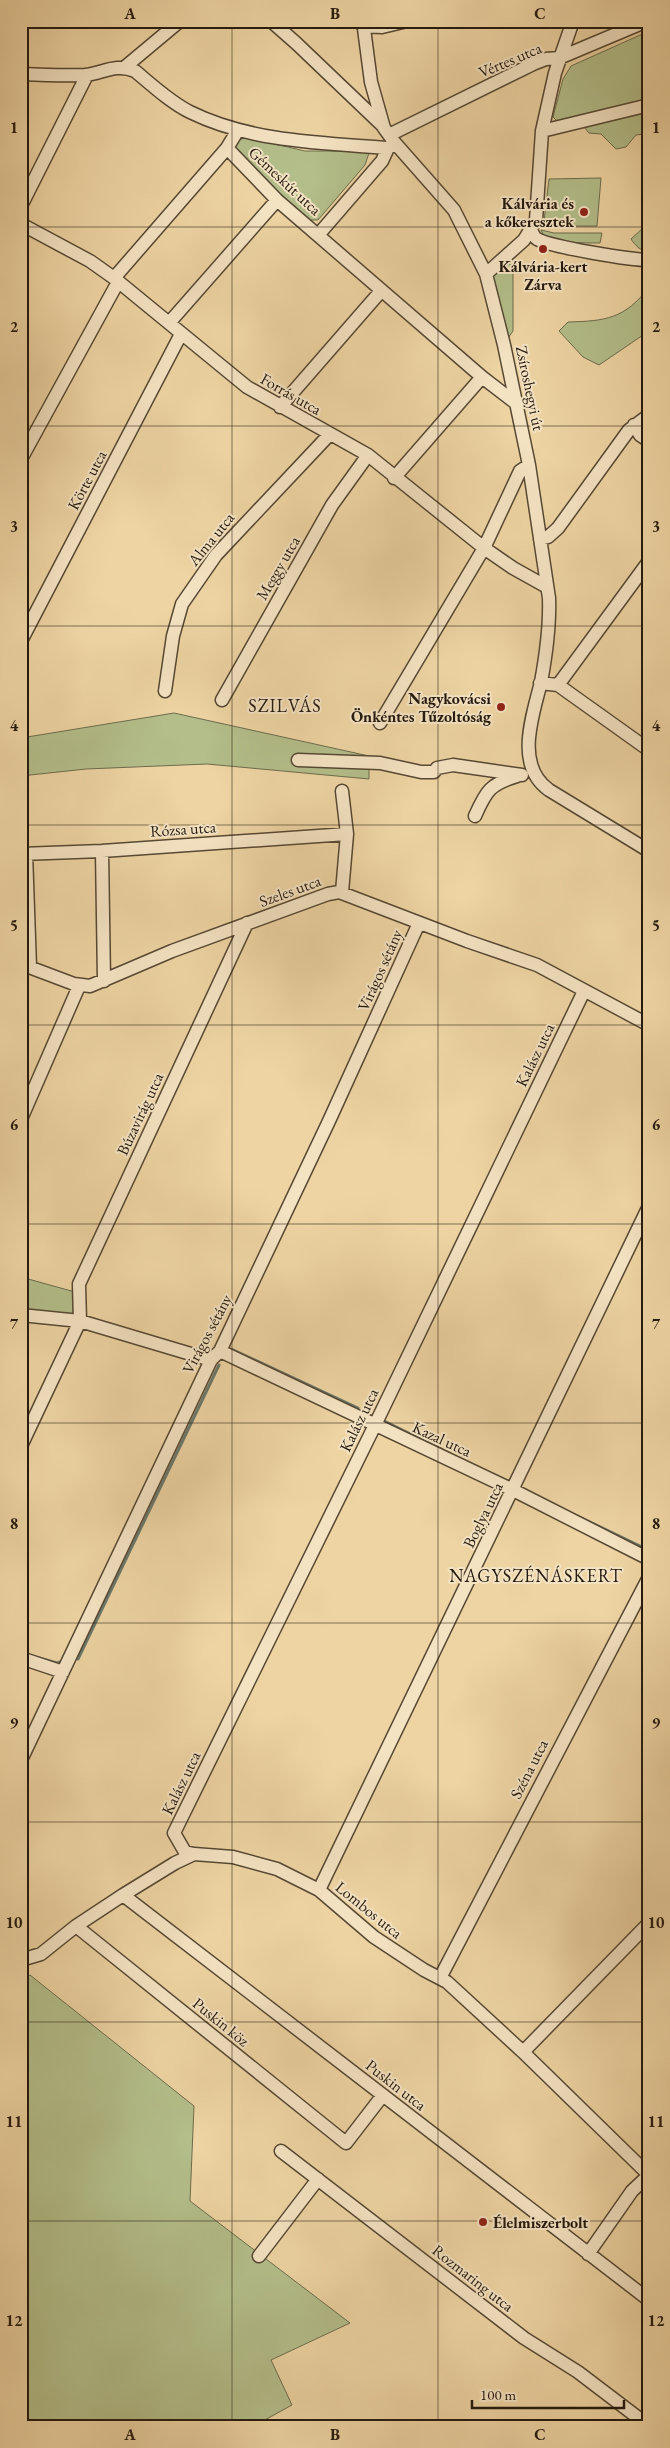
<svg xmlns="http://www.w3.org/2000/svg" width="670" height="2448" font-family="'EB Garamond',serif">
  <style>
    .green { fill: #b3be8a; stroke: #6c6c4c }
    .lines { fill: none; stroke-linecap: round; stroke-linejoin: round }
    .stream { stroke: #6a786c; stroke-width: 3 }
    .minor-casing { stroke: #564833; stroke-width: 15 }
    .minor { stroke: #f4e3c3; stroke-width: 12 }
    .grid { fill: none; stroke: #24190e; stroke-width: 1; stroke-opacity: 0.55 }
    .poi-dot { fill: #8f2418; stroke: #f4e3c3; stroke-width: 2 }
    .labels { text-anchor: middle; dominant-baseline: central; stroke-width: 4; stroke-linejoin: round; paint-order: stroke }
    .street-label { font-size: 16px; fill: #24190e; stroke: #f4e3c3 }
    .poi-label { font-size: 16px; font-weight: bold; fill: #24190e; stroke: #f4e3c3; text-anchor: end }
    .neighbourhood-label { font-size: 18px; letter-spacing: 1px; fill: #24190e; stroke: #f4e3c3 }
    .neatline { fill: none; stroke: #24190e; stroke-width: 2 }
    .grid-label { font-size: 16px; text-anchor: middle; font-weight: bold; fill: #24190e }
  </style>
  <rect width="100%" height="100%" fill="#eed4a3"/>
  <filter id="stains"><feTurbulence type="fractalNoise" baseFrequency=".004" numOctaves="4"/><feColorMatrix values="0 0 0 0 .2 0 0 0 0 .09 0 0 0 0 .02 0 0 0 .5 -.17"/></filter>
  <radialGradient id="worn" r=".72"><stop offset=".6" stop-color="#630" stop-opacity="0"/><stop offset="1" stop-color="#630" stop-opacity=".3"/></radialGradient>
  <path class="green" d="M649,31V99L558,122L553,117L563,79L571,66Z
    M649,112V138L645,134L636,135L626,147L616,149L601,134L589,133L584,127Z
    M245,137L305,151H353L369,153L365,165L318,220H310L291,206L234,149L238,141Z
    M601,178L597,226H552L544,221L549,179Z
    M649,216V252C640,251 635,245 631,239L643,228Z
    M541,230L554,233H602L600,243C580,243 563,243 544,236Z
    M505,261L511,265L513,272V331L506,341L489,276Z
    M649,287V331L599,365L583,357L559,331L568,322C605,321 625,319 649,287Z
    M174,713L369,756V779L207,764L86,769L21,776V738Z
    M21,1277L75,1292L73,1316L21,1312Z
    M30,1975L194,2106L190,2201L350,2323L271,2360L292,2405L252,2427H21V1982Z"/>
  <g class="lines">
    <path class="stream" d="M231,1349L358,1408
      M384,1421L449,1453
      M573,1514L640,1546
      M39,1658L57,1663L64,1661
      M78,1659L219,1365"/>
    <defs>
      <path id="minor" d="M271,21L296,43L383,126
        M363,21L371,82L384,128L395,143L454,210L486,274L504,345L529,465L549,598C550,626 546,655 541,682C533,715 514,765 549,790L649,851
        M363,26L382,27L407,21
        M125,67L180,21
        M21,74C42,75 64,76 85,75C103,73 116,63 135,71C152,85 170,102 190,112C251,142 322,143 388,148L395,143
        M238,130L227,148L277,200L482,377L517,404
        M542,131L649,105
        M389,135L533,64L546,59L559,58L647,21
        M21,206L87,75
        M21,224L90,261L114,278L247,387L368,455L484,548L513,568L547,587
        M531,230C533,234 534,237 537,239C551,247 631,260 649,260
        M319,234L382,161L388,148
        M486,274L524,240L536,220L542,131L555,73L573,21
        M114,278L227,148
        M169,323L277,200
        M280,407L381,291
        M634,425L640,435L649,441
        M21,459L118,282
        M394,478L482,377
        M540,539L548,537L558,528L629,430L649,415
        M21,641L181,334
        M540,683L558,685L649,750
        M558,685L649,561
        M165,691L173,636L182,604L216,555L330,434
        M222,700L332,505L368,455
        M380,723L484,548L520,471L529,465
        M298,760L380,763L421,772H434L437,768L453,765L522,775
        M342,791L347,834L342,892
        M475,816C486,791 490,784 517,776
        M102,851L104,981
        M26,853L30,967
        M21,854L102,851L347,834
        M21,964L74,984L90,986L172,951L328,894L339,892L467,941L537,965L649,1025
        M21,1119L79,986
        M21,1315L80,1321L211,1360
        M220,1351L513,1490L649,1559
        M21,1446L80,1321L79,1284L247,923
        M21,1658L63,1672
        M21,1760L211,1360L220,1351L329,1121L419,923
        M194,1854L185,1852L174,1833L375,1425L584,991
        M319,1890L649,1206
        M123,1895L649,2300
        M76,1926L346,2143L383,2095
        M21,1960L41,1954L76,1926L123,1895L175,1863L194,1854L233,1857L277,1869L319,1890L374,1937L424,1970L447,1982L523,2052L649,2175
        M440,1978L649,1577
        M523,2052L649,1923
        M281,2151L524,2338L578,2372L649,2426
        M588,2254L632,2191L649,2175
        M259,2256L318,2179"/>
    </defs>
    <use href="#minor" class="minor-casing"/>
    <use href="#minor" class="minor"/>
  </g>
  <path class="grid" d="M232,21V2427M438,21V2427M21,227H649M21,426H649M21,626H649M21,825H649M21,1025H649M21,1224H649M21,1423H649M21,1623H649M21,1822H649M21,2022H649M21,2221H649"/>
  <g class="poi-dot">
    <circle cx="584" cy="212" r="5"/>
    <circle cx="543" cy="249" r="5"/>
    <circle cx="501" cy="707" r="5"/>
    <circle cx="483" cy="2222" r="5"/>
  </g>
  <g class="labels">
    <g class="street-label">
      <text transform="translate(510 60) rotate(-23)">Vértes utca</text>
      <text transform="translate(285 181) rotate(43)">Gémeskút utca</text>
      <text transform="translate(530 388) rotate(78)">Zsíroshegyi út</text>
      <text transform="translate(291 394) rotate(30)">Forrás utca</text>
      <text transform="translate(87 480) rotate(-62)">Körte utca</text>
      <text transform="translate(211 539) rotate(-51)">Alma utca</text>
      <text transform="translate(278 568) rotate(-60)">Meggy utca</text>
      <text transform="translate(183 829) rotate(-4)">Rózsa utca</text>
      <text transform="translate(290 891) rotate(-20)">Szeles utca</text>
      <text transform="translate(380 970) rotate(-66)">Virágos sétány</text>
      <text transform="translate(535 1055) rotate(-64)">Kalász utca</text>
      <text transform="translate(140 1114) rotate(-65)">Búzavirág utca</text>
      <text transform="translate(207 1334) rotate(-62)">Virágos sétány</text>
      <text transform="translate(359 1420) rotate(-64)">Kalász utca</text>
      <text transform="translate(442 1439) rotate(25)">Kazal utca</text>
      <text transform="translate(483 1515) rotate(-64)">Boglya utca</text>
      <text transform="translate(529 1769) rotate(-63)">Széna utca</text>
      <text transform="translate(181 1783) rotate(-64)">Kalász utca</text>
      <text transform="translate(369 1910) rotate(39)">Lombos utca</text>
      <text transform="translate(221 2022) rotate(39)">Puskin köz</text>
      <text transform="translate(396 2085) rotate(38)">Puskin utca</text>
      <text transform="translate(473 2278) rotate(38)">Rozmaring utca</text>
    </g>
    <g class="poi-label">
      <text x="574" y="203">Kálvária és<tspan x="574" dy="18">a kőkeresztek</tspan></text>
      <text x="543" y="266" text-anchor="middle">Kálvária-kert<tspan x="543" dy="18">Zárva</tspan></text>
      <text x="491" y="698">Nagykovácsi<tspan x="491" dy="18">Önkéntes Tűzoltóság</tspan></text>
      <text x="493" y="2222" text-anchor="start">Élelmiszerbolt</text>
    </g>
    <g class="neighbourhood-label">
      <text x="285" y="705">SZILVÁS</text>
      <text x="536" y="1575">NAGYSZÉNÁSKERT</text>
    </g>
  </g>
  <rect width="670" height="2448" fill="none" stroke="#eed4a3" stroke-width="55"/>
  <path d="M472 2400v8h152v-8" fill="none" stroke="#24190e" stroke-width="2.5"/>
  <text x="480" y="2400" font-size="15" fill="#24190e" stroke="#f4e3c3" stroke-width="4" paint-order="stroke">100 m</text>
  <rect x="28" y="28" width="614" height="2392" class="neatline"/>
  <g class="grid-label">
    <text x="130" y="19">A</text>
    <text x="335" y="19">B</text>
    <text x="540" y="19">C</text>
    <text x="14" y="133">1</text>
    <text x="656" y="133">1</text>
    <text x="14" y="332">2</text>
    <text x="656" y="332">2</text>
    <text x="14" y="532">3</text>
    <text x="656" y="532">3</text>
    <text x="14" y="731">4</text>
    <text x="656" y="731">4</text>
    <text x="14" y="931">5</text>
    <text x="656" y="931">5</text>
    <text x="14" y="1130">6</text>
    <text x="656" y="1130">6</text>
    <text x="14" y="1329">7</text>
    <text x="656" y="1329">7</text>
    <text x="14" y="1529">8</text>
    <text x="656" y="1529">8</text>
    <text x="14" y="1728">9</text>
    <text x="656" y="1728">9</text>
    <text x="14" y="1928">10</text>
    <text x="656" y="1928">10</text>
    <text x="14" y="2127">11</text>
    <text x="656" y="2127">11</text>
    <text x="14" y="2326">12</text>
    <text x="656" y="2326">12</text>
    <text x="130" y="2440">A</text>
    <text x="335" y="2440">B</text>
    <text x="540" y="2440">C</text>
  </g>
  <rect width="100%" height="100%" filter="url(#stains)"/>
  <rect width="100%" height="100%" fill="url(#worn)"/>
</svg>
